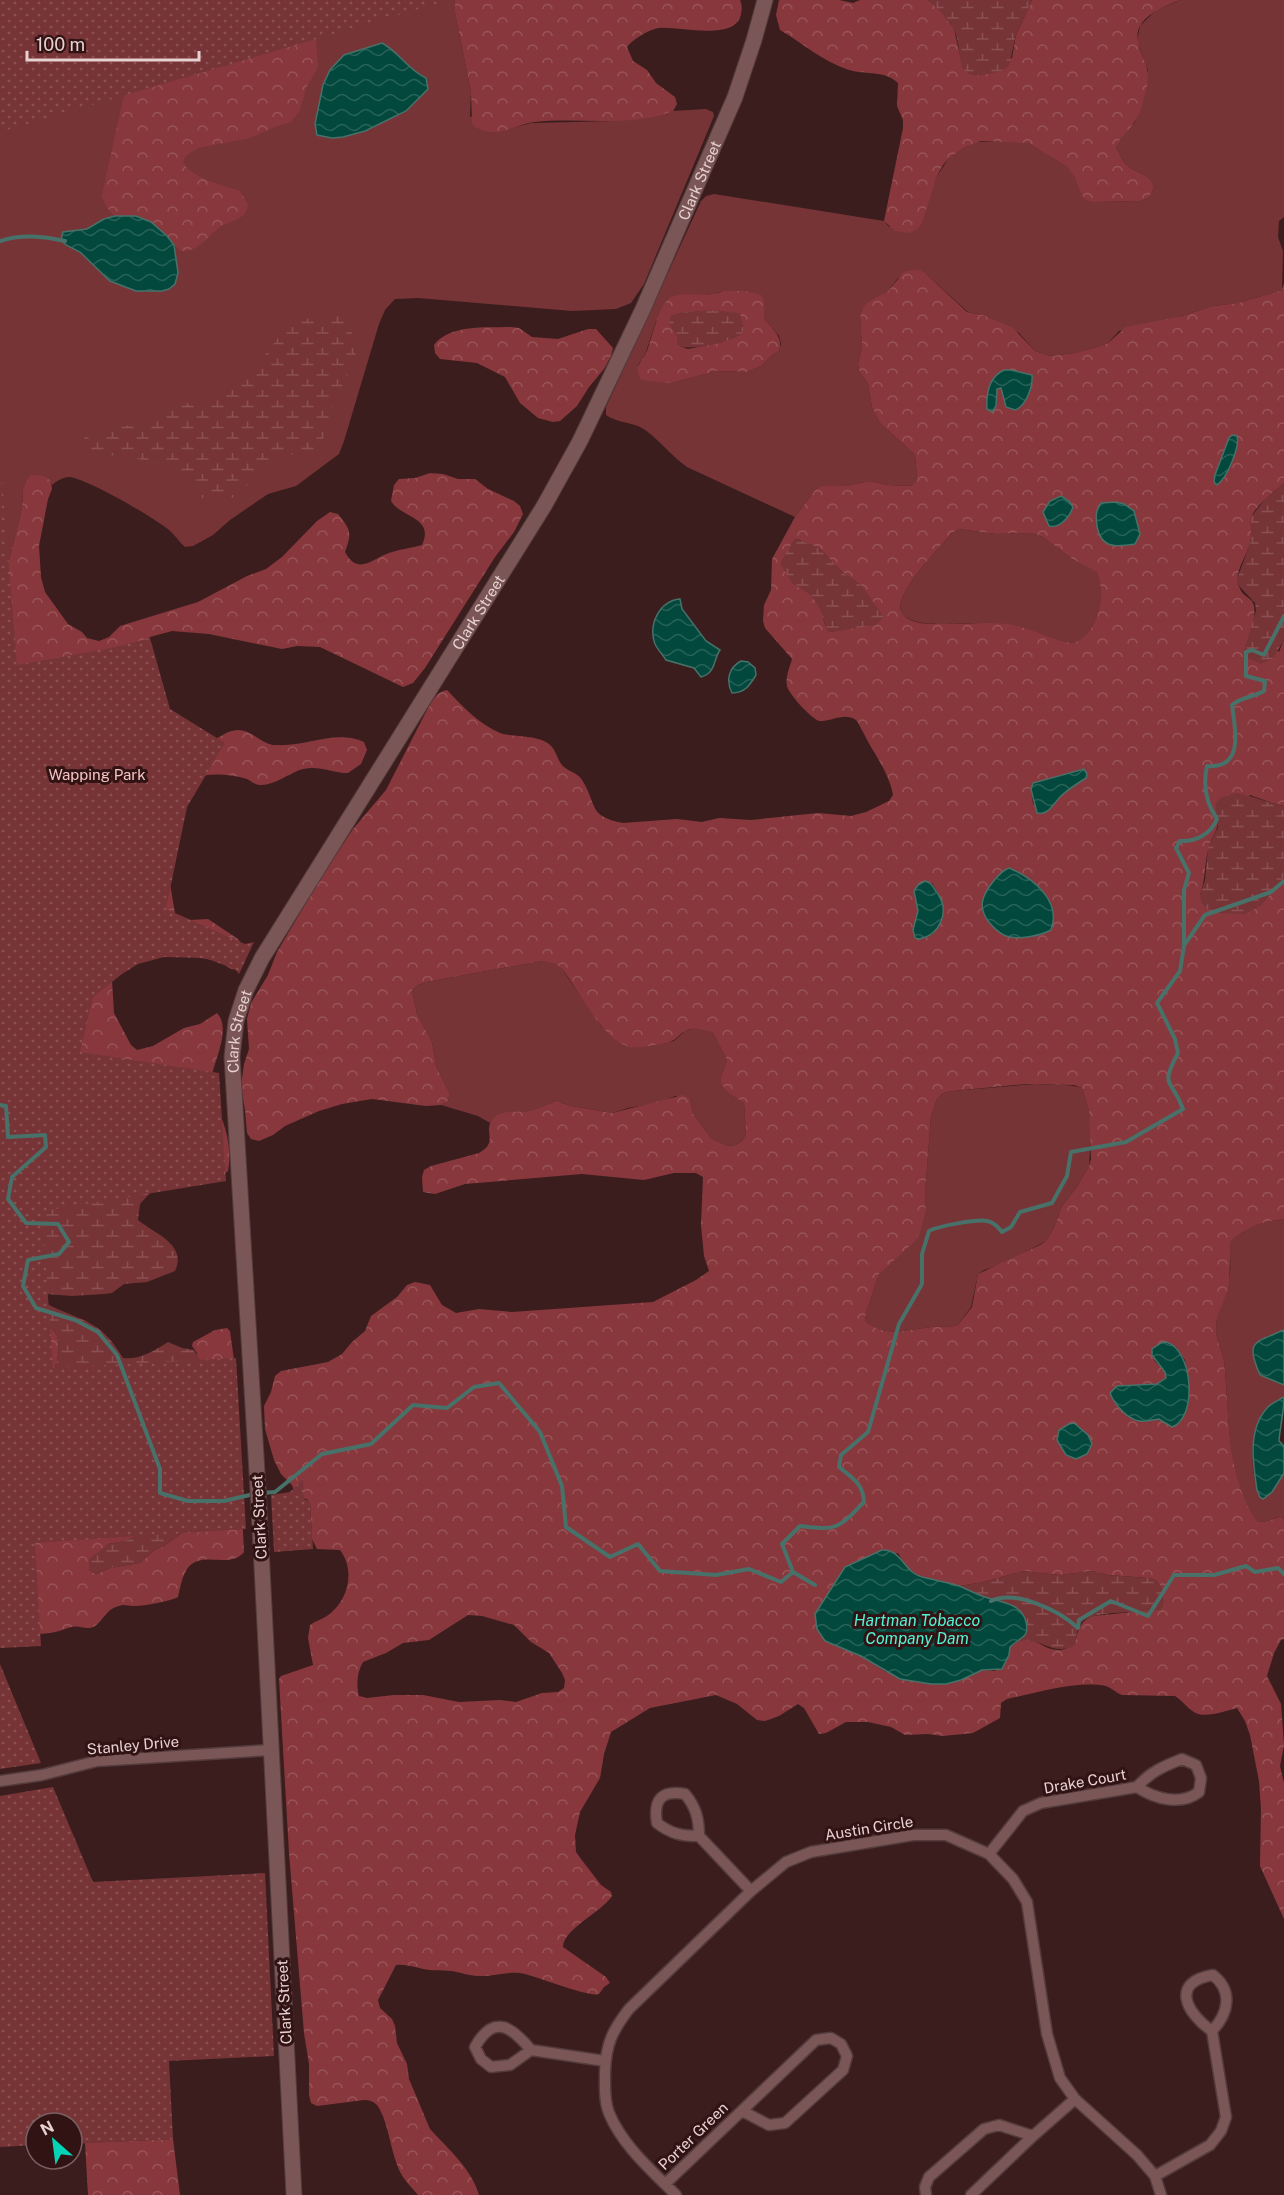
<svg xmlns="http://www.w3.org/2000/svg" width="1284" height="2195" font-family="'Public Sans',sans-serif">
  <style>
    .grass { fill: #773437; fill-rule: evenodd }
    .forest { fill: url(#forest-crowns); fill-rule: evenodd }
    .wetland { fill: url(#wetland-marsh) }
    .park { fill: url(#park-dots) }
    .water { fill: url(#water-waves); stroke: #477169; stroke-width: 1.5 }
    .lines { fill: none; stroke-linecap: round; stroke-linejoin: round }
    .stream { stroke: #477169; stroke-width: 4 }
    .street-casing { stroke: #543b3c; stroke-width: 13 }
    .secondary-casing { stroke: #543b3c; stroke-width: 17 }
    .street { stroke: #7a5656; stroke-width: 10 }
    .secondary { stroke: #7a5656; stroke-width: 15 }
    .labels { text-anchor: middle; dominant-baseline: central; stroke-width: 6; stroke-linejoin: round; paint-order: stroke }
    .street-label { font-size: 15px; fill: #e7d2d1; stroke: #311314 }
    .park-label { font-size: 15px; fill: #f4c4c3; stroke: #311314 }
    .water-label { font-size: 16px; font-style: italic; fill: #52f3d4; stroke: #311314 }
  </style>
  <defs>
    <pattern id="forest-crowns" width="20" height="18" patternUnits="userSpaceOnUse" patternTransform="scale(1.5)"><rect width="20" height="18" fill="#88383d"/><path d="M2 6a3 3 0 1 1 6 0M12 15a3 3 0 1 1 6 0" fill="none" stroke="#995458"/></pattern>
    <pattern id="wetland-marsh" width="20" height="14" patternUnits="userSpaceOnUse" patternTransform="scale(1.5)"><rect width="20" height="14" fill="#773437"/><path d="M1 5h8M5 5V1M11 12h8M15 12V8" fill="none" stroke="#8a5053"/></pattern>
    <pattern id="park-dots" width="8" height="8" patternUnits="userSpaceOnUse" patternTransform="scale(1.5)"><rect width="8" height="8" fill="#773437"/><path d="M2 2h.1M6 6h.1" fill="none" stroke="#8a5053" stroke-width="1.8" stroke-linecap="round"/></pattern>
    <pattern id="water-waves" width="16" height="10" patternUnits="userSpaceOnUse" patternTransform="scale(1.5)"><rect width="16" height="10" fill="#02483d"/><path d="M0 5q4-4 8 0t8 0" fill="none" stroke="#276258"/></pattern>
  </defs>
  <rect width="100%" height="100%" fill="#3b1d1e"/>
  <path class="grass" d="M0,0H455V13L471,92L470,116L500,131L531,123L614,121L651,116L673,111L706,109L713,112L714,116L644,284L631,303L616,309L572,311L418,298L395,299L385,310L379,324L344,441L339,454L296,486L268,494L230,520L213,535L193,546L185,547C179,542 175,535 169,530C155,518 86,478 69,477C63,477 57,481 52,485L51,481L23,489L22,508L0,597Z
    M1181,0H1284V217L1279,221L1278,237L1283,251L1282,290L1238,303L1213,306L1182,316L1119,331L1108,343L1100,346L1075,353L1050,356L1035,351L1019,333L983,315L968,312L926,274L898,278L888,291L862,309L860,317L862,348L858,363L859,371L868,384L872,407L879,422L915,455L917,479L913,486L887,485L870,481L846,486H821L815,490L795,517L687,467C671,456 657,437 642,428C631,422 617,423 606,415V407L701,201L706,196L714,194L884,221L889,227L936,178L948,159L973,142L1020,141L1028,143L1067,167L1077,179L1081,194L1094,202L1140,201C1147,199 1152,196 1153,189C1155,175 1138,174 1129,167C1123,163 1120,154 1116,147L1118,139L1135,122L1148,70L1137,41L1140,26L1156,10ZM723,291H745L764,302V318L779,336L781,344L779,351L772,355L761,366L747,372L716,371L672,383L638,365L646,352L656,321L698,296L714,294Z
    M959,529L996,534L1031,533L1043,537L1072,559L1097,571C1106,595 1100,635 1073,643C1056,641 1041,634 1025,629C1009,624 987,624 970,623C955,623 908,629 901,611C894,593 940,547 952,533Z
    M542,961L557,964L562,969L601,1026L625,1046L674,1041L685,1031L693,1029L700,1028L713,1033L727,1060L721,1076L731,1095L744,1103L746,1134L742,1141L736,1145L728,1146L712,1139L693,1114L690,1099L675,1096L660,1102L628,1108L612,1113L571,1106L556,1101C548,1103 541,1108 534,1110C517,1115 501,1108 490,1123L478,1116L441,1105L448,1101L450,1094L436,1066L432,1042L417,1014L412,990L418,985L426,982Z
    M1035,1084C1050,1086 1068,1083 1082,1088L1089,1111L1091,1135L1089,1166L1077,1187L1062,1206L1054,1228L1046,1241L1005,1263L984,1270L978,1274L971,1307L957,1326C946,1327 934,1326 924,1328C901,1331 886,1337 865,1321L866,1313L879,1274L926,1210L925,1193L931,1116L937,1099L943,1093L952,1091Z
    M1284,1219V1330L1260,1340V1375L1284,1385V1397C1279,1400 1272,1403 1268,1408C1249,1427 1248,1478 1263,1499L1272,1492L1284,1473V1519L1278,1517L1264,1522L1255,1521C1225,1472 1230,1416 1224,1361C1223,1351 1216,1341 1216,1330C1215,1312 1228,1293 1230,1273C1231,1262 1229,1252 1231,1241C1247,1228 1263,1221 1284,1219Z"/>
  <path class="forest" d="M455,0H740C742,5 742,8 741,14C736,42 680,26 659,28C650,29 633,39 627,47L633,61L647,70L656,83L675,97L677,104L673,111C629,128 579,117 534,122C520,124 507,132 493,132C484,131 478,130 472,123L471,92L455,13Z
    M779,0H839L853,3L860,0H928L941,11L954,29L963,68L1012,58L1016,35L1032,0H1181C1164,6 1133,18 1138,41C1141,60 1151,63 1147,86C1144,97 1141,112 1135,121C1129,131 1120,136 1116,147C1120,154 1123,163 1129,167C1138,174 1155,175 1153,189C1152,196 1147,199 1140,201L1094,202L1086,200L1081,194L1076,179L1067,167L1028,143L981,141L967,146L948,159L943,165L936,178L922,223L917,229L910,233L895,231L884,221L903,128V120L897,106L898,83C885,70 866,75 849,70C824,62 802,43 780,30L776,15Z
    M315,28L318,67L306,88L300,110L291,122L277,126L250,138L198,148L185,156L183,163C194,179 221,185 240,191L248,205C245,221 232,219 220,227C206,237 201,251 181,251L151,222L136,216H115C108,210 104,204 102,195L125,91Z
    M912,270H920L926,274L967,312L983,315L1013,328L1035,351L1050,356L1075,353L1100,346L1108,343L1126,327L1182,316L1213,306L1238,303L1282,290L1284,283V483C1275,491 1256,505 1252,516C1249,524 1253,535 1250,544C1247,554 1235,572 1238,583C1243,605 1261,590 1252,627L1279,652L1284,639V806L1272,803L1250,795L1218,820C1218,831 1212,836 1209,847C1204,863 1206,879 1200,895L1260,906L1284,877V1219C1263,1221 1247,1228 1231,1241C1229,1257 1231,1272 1228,1287C1225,1302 1215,1314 1216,1330C1216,1341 1223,1351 1224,1361C1230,1416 1225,1472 1256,1521L1264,1522L1279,1517L1284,1519V1639L1281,1640L1274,1653L1267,1676L1281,1704L1284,1745L1280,1766L1284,1783V1919L1260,1866L1261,1809L1259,1781L1250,1735L1245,1721L1237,1708C1225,1711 1204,1719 1194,1712C1187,1708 1182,1700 1175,1696L1122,1695C1116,1693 1112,1688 1106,1686C1078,1680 1036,1693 1007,1699L1001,1703L1000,1718L973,1733L943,1736L928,1734L905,1735L891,1727L868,1722H846L826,1733L819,1734L804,1708L798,1704L779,1716L765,1721L757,1720L737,1704L716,1695L650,1708L611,1732L604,1754L600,1778L580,1812L575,1835L576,1852L581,1859L601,1885L611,1892L612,1896C602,1912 563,1929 563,1947L606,1977L610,1983L604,1987L599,1994C591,1998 538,1977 525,1974C509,1970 494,1977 478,1976C470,1976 460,1972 451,1971C442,1970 432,1971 423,1969C414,1967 406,1964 396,1965L378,2000L380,2008L392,2019L395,2026L397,2043L407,2064L409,2079L427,2122L430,2129C448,2149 472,2169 479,2195H418C413,2189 407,2183 403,2177C390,2156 390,2123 377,2105C373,2101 369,2100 364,2100L317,2106L311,2103L309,2095V2064L304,2033L289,1853L279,1679L281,1676L313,1665L308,1638L310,1625C315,1621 321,1620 327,1616C348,1602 356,1571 340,1550L317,1549L312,1539L310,1502L307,1499L296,1497L292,1485L281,1474L274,1460L265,1429L264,1406L271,1392L275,1376L281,1371L328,1362L342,1354L352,1342L365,1331L371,1316L397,1297L407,1285L415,1282L430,1285L442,1305L456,1313L479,1309L512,1312L653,1302L696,1280L709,1271L704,1256L701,1225L703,1177L696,1173H674L644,1180L582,1174L465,1184L435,1194L423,1192L422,1177L424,1170L431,1166L479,1153C499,1142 483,1132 492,1120C501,1108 521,1114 533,1110C541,1108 548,1103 556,1101L571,1106L612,1113L683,1095L690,1099L693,1114L712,1139L728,1146L736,1145L742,1141L746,1134L744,1103L731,1095L721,1084V1076L727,1060L713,1033C702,1029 692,1026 682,1033C678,1036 676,1040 671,1041C663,1044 634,1050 626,1046C599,1035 580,991 562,969L556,964L542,961L426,982L418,985L412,990L417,1014L432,1042L436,1066L450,1094L448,1101L441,1105L426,1106L372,1099L342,1104L319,1111L285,1126L273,1135L259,1141L251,1139L247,1133L245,1110L241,1087L244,1064L249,1049L247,1019L251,1003L268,975L277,952L317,884L353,829L386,790L429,706C434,698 437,692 447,690C462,706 479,724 500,733C515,738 541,734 552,747C557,753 558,762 564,767C570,772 578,773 582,780C598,805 587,816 623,823L677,819L702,822L719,818L751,820L818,813L851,816L866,812L889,801L893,795C892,790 891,786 889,781C883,764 871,749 863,732C861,729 859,723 856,720C845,712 832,721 820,721C813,721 788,693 787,686C785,677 790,667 792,659L765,628L763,621L764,605L771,590L772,559L795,517L815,490L821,486H846L870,481L887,485L912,486L917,479L915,455L879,422L872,407L868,384L859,371L858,363L862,348L860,317L862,309L867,303L888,291L904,272ZM1236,436L1237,447L1223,480L1220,463L1229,438ZM959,529L996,534L1031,533L1043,537L1072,559L1097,572C1106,595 1099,635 1073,643C1050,640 1030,627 1007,624C986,622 964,624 943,624C931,624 907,625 901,611C894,593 940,547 952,533ZM798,539L820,549L842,572L862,586L851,627L831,632C823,626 824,619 821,610C816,596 805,590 792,583L794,540ZM1086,778L1061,795L1049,810L1033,804L1031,789L1033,783ZM932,883L941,898L933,934L922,939L913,930L918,911L914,891L915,888ZM1027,1084L1074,1085L1082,1088L1089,1111L1091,1159L1089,1166L1077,1187L1062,1206L1054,1228L1046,1241L1040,1245L978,1274L972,1307L957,1326C946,1327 934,1326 924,1328C901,1331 886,1337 865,1321L866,1313L879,1274L916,1240L920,1232L926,1210L925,1193L931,1116L937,1099L943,1093L952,1091ZM1176,1347L1185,1360L1189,1401L1169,1425L1159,1419L1142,1422L1117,1386L1157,1384L1166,1378L1165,1372L1154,1360ZM898,1553L906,1567L919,1576L959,1586L984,1582L1023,1571L1060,1575L1092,1571L1108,1575L1148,1578L1156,1580L1161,1587L1163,1594L1162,1609L1093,1616C1079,1621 1078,1632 1074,1645C1069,1647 1064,1650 1060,1650C1039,1651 1033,1628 1010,1647L1009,1655L995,1671L982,1670L961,1680L886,1672L861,1656L825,1641L819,1607L833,1588L845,1567ZM468,1615L482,1616L514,1625L531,1642L549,1653L562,1673L565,1680L564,1688L558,1692L542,1693L516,1702L500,1700L459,1702L423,1695H394L367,1698L359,1696C356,1685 357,1672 363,1662L386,1653L403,1643L429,1640Z
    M723,291H745L761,295L764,302V318C772,329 784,337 779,351L772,355L761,366L747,372L716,371L672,383L641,380C639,376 637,372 638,367C640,361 644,356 647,351C652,338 659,302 672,297C687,291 705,299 723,291ZM707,311L723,342L688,349L677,345L678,313Z
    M511,327L519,328L532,337L558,339L588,329H596L613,348L611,356L604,369L589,387L577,406L560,421L553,422L538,418L520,403L505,377L477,363L440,359L435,353L434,345C450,324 486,328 511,327Z
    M430,473L443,474L458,479H475L488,489L514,501L520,506L523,514L514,532L495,557L425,668L413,683L403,687L320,647L297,646L282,649L209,634L172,631L150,637L139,648L136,680L209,744C217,739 227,730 238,730C252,730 262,745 276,745C306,747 336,729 364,742L367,750L361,764L348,773C333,773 318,765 303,769C288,773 275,786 259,785C254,784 251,781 247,779C228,773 206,773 188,779L170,883L175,914L190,920L208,919L238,939L243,946L238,970L231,969L218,961L195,957L146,937L112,981L114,1013L131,1045L137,1050L153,1046L184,1028L200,1024L217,1013C234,1031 208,1070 210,1090C211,1097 217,1105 219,1112C227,1130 232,1151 228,1171L222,1175L79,1107L0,597L22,508L23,489L29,477L32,475L44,476L51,481L52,489L48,499L39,546L41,577L45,592L68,624L82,632L87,638L99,641L109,637L120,626L198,602L247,576L266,569L282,557L317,521L330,512L338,514C351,530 352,533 345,552C358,576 372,559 389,553C400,549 412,548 422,545C435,517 401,518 391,501L394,485L399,479L415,478Z
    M0,1219L30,1320C37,1323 48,1325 53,1330C63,1339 58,1364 52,1373L140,1535L125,1541L108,1544L89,1570L96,1574L110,1568L140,1563L154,1550L164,1546L183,1532L197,1353L192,1346L193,1342L215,1330L227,1328L230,1331L235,1367L244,1552C230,1570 201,1549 187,1569C182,1577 180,1588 178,1597C171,1601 140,1607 133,1606C128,1606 124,1604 119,1606C106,1609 104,1620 95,1626C87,1631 80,1625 72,1627C66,1628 61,1631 55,1632C36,1637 18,1630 0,1624Z
    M173,2139L180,2195H88L85,2143Z"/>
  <path class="wetland" d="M928,0H1032L1016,35L1009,66C1001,72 994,73 983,75C954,80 963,51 955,32C949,19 939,9 928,0Z
    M710,310L740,313L744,328L741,335C730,342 687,352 677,345V337L669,324L671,316L678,313Z
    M333,313L347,320L355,342L356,358L332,406L324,437L315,450L293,454L261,474L232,498L225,501L202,498L196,493L190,479L178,469L127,456L96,455L90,452L85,446L84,438L91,434L147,421L183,404L208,399L216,396L260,361L282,333L294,324L317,315Z
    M1284,483V639L1274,658L1261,664L1246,658L1244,650L1256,611L1255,603L1239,586L1237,579L1251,541V517L1266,498Z
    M798,539L820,549L842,572L862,586L884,617L876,625L831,632L827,631L820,609L812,596L792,583L780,563L794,540Z
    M1235,793C1252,795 1267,803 1284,806V877L1260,906L1246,914L1213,913L1206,908L1201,902L1200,895L1205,880L1208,848L1218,827L1215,804L1220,798Z
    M0,888L78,1052L150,1193L140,1204L138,1220C153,1233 188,1244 175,1271L147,1282L124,1284L112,1293L104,1294L72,1296L46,1294L47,1304C83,1322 100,1319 123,1358C139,1360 154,1351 168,1342L182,1348L194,1350L200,1360L183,1532L164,1546L154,1550L140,1563L110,1568L96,1574L89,1571V1559L108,1544L125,1541L140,1535L52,1373C58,1364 63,1339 53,1330C48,1325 37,1323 30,1320Z
    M1023,1571L1060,1575L1092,1571L1108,1575L1148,1578L1156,1580L1161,1587L1164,1602L1162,1609C1144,1614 1092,1609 1081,1623C1077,1628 1076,1639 1074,1646C1050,1657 1039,1634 1016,1642L1025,1635L983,1596L959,1586L984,1582Z"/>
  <path class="park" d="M0,0H449L0,132Z
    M0,455L17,665L116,647L150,638L170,709L225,743L187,807L166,909L245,944L254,942L239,974L235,969L205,958L164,957L138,964L122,974L93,997L80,1052L219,1073L226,1181L42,1211L53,1368L236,1358L246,1529L35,1543L41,1646L0,1648Z
    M303,1479L304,1499L310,1501L313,1549L274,1552L271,1495L290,1492Z
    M0,1664L41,1763L0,1769Z
    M53,1787L93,1882L265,1873L274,2056L169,2061L173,2139L72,2144V2123H36V2145L0,2147V1796Z"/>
  <path class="water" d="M382,43C399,52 408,70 426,78L428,89L406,111L365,131L343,137L332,138L317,135L315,124L323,85L330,70L344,55Z
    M115,216H136L151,222L167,236L174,245L178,273L175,284L169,289L162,291H136L110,281L80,252L66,245L61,240L63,232L87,229L104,219Z
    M1004,370H1011L1032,375C1033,387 1026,406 1015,410L1006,407L1001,388L997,389L996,406L992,412L987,409C986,393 989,377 1004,370Z
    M1232,435L1237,436C1240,447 1227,478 1217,485L1214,482L1215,475L1229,438Z
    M1061,496L1069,501L1073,507C1070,516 1060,529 1049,526L1043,512L1050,501Z
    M1116,502L1124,504L1134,511L1140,534L1135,544C1116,547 1101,549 1097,526C1096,516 1095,512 1101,503Z
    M680,599L682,609L706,641L720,650C713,660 716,673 701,677L694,668L666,660C663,655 658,650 655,644C648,625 659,601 680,599Z
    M741,661L748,662L755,668L756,675C750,685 745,693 732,693C726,681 728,668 741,661Z
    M1084,769L1087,774L1086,778C1078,783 1070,788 1062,795C1054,802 1049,816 1037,813L1031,789L1033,783Z
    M1009,868C1033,878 1062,901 1051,930C1040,936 1018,940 1006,936C999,933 992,926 988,921C978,907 982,896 992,883C997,877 1001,871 1009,868Z
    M925,881C933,883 933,888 938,894C950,912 940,935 919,939L915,938L913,930L918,911L914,891L918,885Z
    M1284,1330V1385L1260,1375C1245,1341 1254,1343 1284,1330Z
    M1166,1342C1193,1349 1198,1418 1172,1427L1159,1419C1153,1420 1147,1422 1140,1421C1128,1420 1114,1404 1110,1393L1117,1386L1157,1384L1166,1378L1165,1372L1152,1355V1349L1161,1343Z
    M1284,1397C1284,1413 1280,1426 1279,1441L1284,1446V1473L1272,1492L1263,1499L1260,1497L1257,1490C1253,1463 1247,1429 1268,1407C1272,1403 1279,1400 1284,1397Z
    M1074,1423L1088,1435L1092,1444L1087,1454L1076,1459L1066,1455L1057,1440L1059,1430L1069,1424Z
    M882,1550C902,1549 903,1572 922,1577C934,1580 947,1582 959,1586C967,1589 976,1594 985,1597C1000,1602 1022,1603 1026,1622C1027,1626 1028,1631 1025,1635C1021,1639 1014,1643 1010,1647L1009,1655L1002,1669L982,1670L961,1680L946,1684H931L900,1679L861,1656L825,1641L817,1629L815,1614L845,1567Z"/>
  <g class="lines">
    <path class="stream" d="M0,241C22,234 42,236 65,241
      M1185,944L1205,915L1271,892L1284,881
      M0,1105L6,1106L8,1137L45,1135L46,1147L12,1177L8,1199L26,1223L58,1224L69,1242L59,1254L28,1260L23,1286L36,1308L75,1320L98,1332L117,1355L160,1469V1493L188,1501H224L254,1494
      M261,1493L275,1492L322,1454L371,1444L413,1405L447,1408L474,1387L499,1383L540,1432L562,1486L566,1527L610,1557L638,1544L660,1571L716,1575L749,1569L781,1582L793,1572L782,1544L800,1526C838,1531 839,1528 864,1502C863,1483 852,1478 839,1467L841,1455L868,1432L899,1324L922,1284V1254L929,1231C938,1226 977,1219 987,1221C993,1222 999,1228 1002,1232L1011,1227L1020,1212L1052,1203L1067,1176L1071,1152L1126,1142L1183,1109C1172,1078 1159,1088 1178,1053L1175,1039L1157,1003L1180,971L1184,946V890L1189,873L1176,848L1180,841C1196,842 1211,834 1217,819C1206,803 1203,784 1207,766C1245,769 1235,729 1232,705C1243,696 1252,698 1264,691L1265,681L1246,676V652L1252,650L1264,655L1284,616
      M793,1572L815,1585
      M991,1601C1015,1589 1060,1611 1078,1628L1079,1620L1111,1601L1148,1616L1174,1575H1214L1246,1566L1255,1572L1278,1568L1284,1574"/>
    <defs>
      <path id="street" d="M0,1781L42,1775L97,1761L271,1750
        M699,1836C682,1836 671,1834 657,1823C653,1799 662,1790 685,1794C696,1807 699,1819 699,1836L751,1891
        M989,1854L1023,1811L1041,1803L1137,1787C1155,1799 1181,1806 1199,1792L1201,1778L1196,1765L1182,1759C1164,1766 1150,1772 1137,1787
        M531,2050L510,2065L491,2067L481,2059L475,2047C494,2013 512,2027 531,2050L605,2061
        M1033,2136L1075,2099
        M1155,2176L1210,2145L1221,2131L1226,2117L1212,2031C1229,2013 1233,1991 1213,1975C1170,1982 1186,2013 1212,2031
        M665,2184L816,2040L831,2038L841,2044L847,2056L843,2070L785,2123L769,2125L742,2111
        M676,2195C652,2171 622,2145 609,2113C604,2101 605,2085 605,2072C606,2044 612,2031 629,2009L751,1891L786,1862L811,1852L913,1835H946L989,1854L1013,1879L1027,1902L1047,2034L1060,2078L1075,2099L1137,2155L1155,2176L1161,2195
        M926,2195L925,2187L929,2177L984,2129L999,2125L1033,2136L971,2195"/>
      <g id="secondary">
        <path id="s1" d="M294,2195L258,1489L232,1057L236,1021L246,990L262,958L544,506L580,441L643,309L735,97L754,40L765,0"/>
      </g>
    </defs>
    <use href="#street" class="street-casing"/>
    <use href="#secondary" class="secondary-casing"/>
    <use href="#street" class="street"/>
    <use href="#secondary" class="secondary"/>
  </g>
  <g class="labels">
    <g class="street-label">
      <text stroke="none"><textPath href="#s1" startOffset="2138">Clark Street</textPath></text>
      <text stroke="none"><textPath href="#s1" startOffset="1652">Clark Street</textPath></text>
      <text stroke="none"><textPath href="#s1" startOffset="1166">Clark Street</textPath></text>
      <text transform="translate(259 1517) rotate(-93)">Clark Street</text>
      <text transform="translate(133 1745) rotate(-5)">Stanley Drive</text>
      <text transform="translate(1085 1781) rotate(-10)">Drake Court</text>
      <text transform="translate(869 1828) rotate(-9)">Austin Circle</text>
      <text transform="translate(284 2002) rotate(-93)">Clark Street</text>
      <text transform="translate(693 2136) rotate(-44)">Porter Green</text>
    </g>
    <g class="park-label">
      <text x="97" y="774">Wapping Park</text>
    </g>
    <g class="water-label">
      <text x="917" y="1620">Hartman Tobacco<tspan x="917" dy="18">Company Dam</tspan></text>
    </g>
  </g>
  <g transform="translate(54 2141) rotate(332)"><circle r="28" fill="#311314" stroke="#7a5f60" stroke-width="1.5"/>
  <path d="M0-4.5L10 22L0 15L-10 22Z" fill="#05d5b6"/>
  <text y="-9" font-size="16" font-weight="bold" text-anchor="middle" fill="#e7d2d1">N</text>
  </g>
  <path d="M27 51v9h172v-9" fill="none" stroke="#e7d2d1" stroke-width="3"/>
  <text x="36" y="51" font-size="18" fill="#e7d2d1" stroke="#311314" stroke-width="4.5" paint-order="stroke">100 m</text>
</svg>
